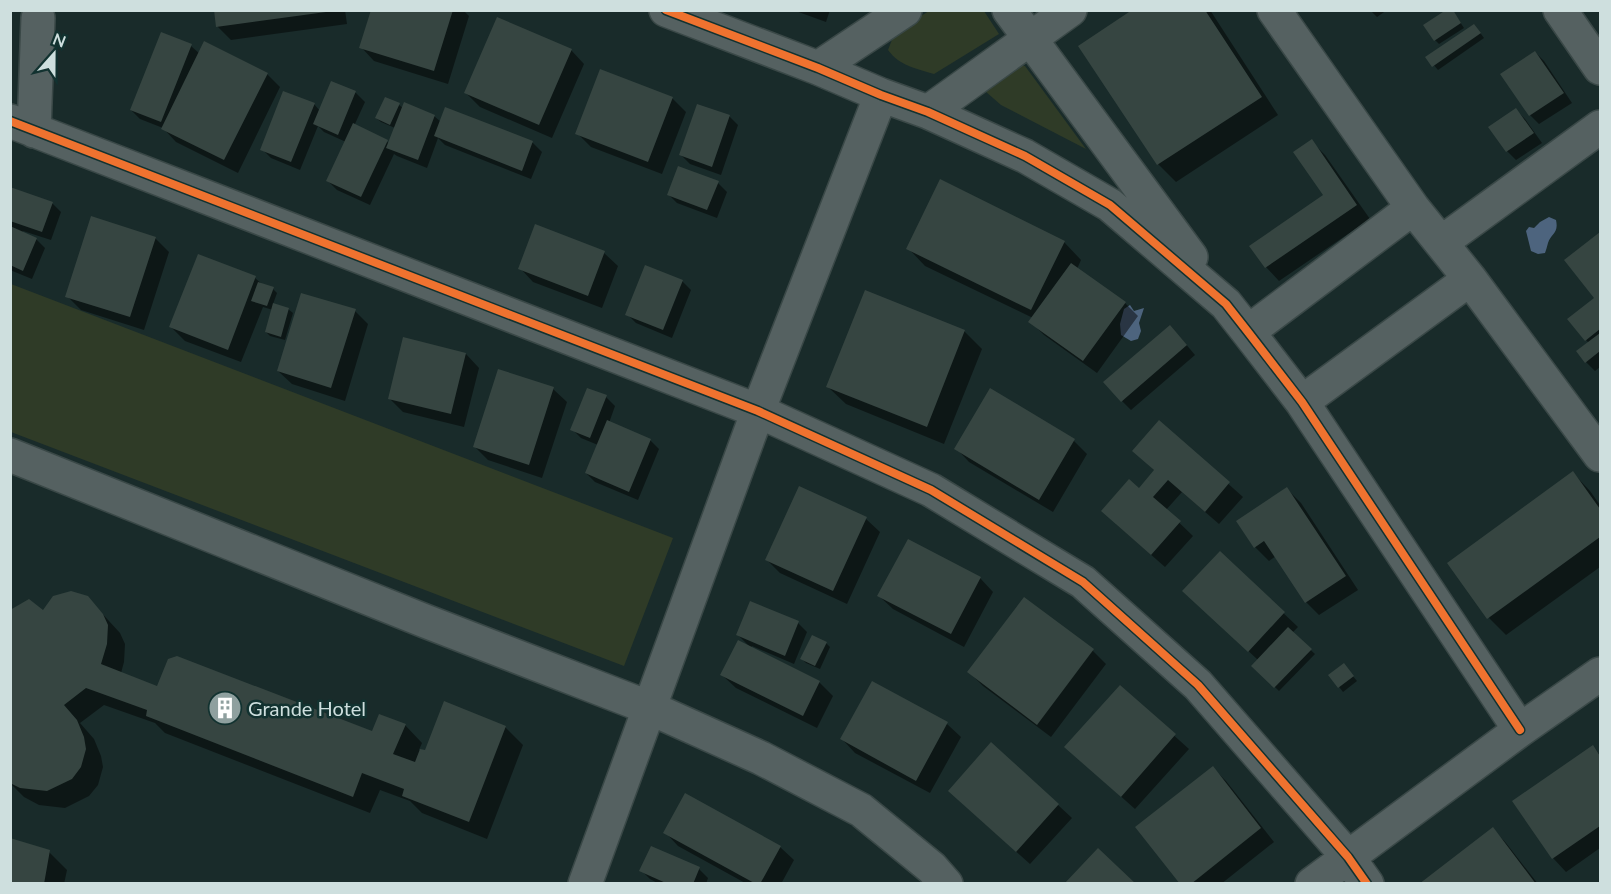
<svg xmlns="http://www.w3.org/2000/svg" width="1611" height="894" font-family="Lato,sans-serif">
  <style>
    .green { fill: #2f3b27 }
    .water { fill: #4d647e }
    .shadow { fill: #0007 }
    .building { fill: #364541 }
    .lines { fill: none; stroke-linecap: round; stroke-linejoin: round }
    .minor-casing { stroke: #3a4847; stroke-width: 36 }
    .minor { stroke: #556161; stroke-width: 33 }
    .cycleway-casing { stroke: #123230; stroke-width: 11 }
    .cycleway { stroke: #ef722f; stroke-width: 8 }
    .labels { text-anchor: middle; dominant-baseline: central; stroke-width: 5; stroke-linejoin: round; paint-order: stroke }
    .poi-label { font-size: 20px; fill: #cedfde; stroke: #123230; text-anchor: start }
  </style>
  <rect width="100%" height="100%" fill="#192b2a"/>
  <path class="green" d="M929,11H984L999,34L934,74C915,68 900,66 888,50L895,32Z
    M1008,62L1025,66L1086,149L1001,105L985,91Z
    M11,284L673,538L624,666L11,432Z"/>
  <path class="water" d="M1549,217L1556,220C1559,234 1551,233 1548,243C1547,247 1546,250 1545,253L1538,254L1531,251L1526,231L1529,227L1534,228L1540,222Z
    M1130,305L1134,311L1144,308L1139,323L1141,331L1138,339L1131,341L1121,335L1120,324L1124,309Z"/>
  <path class="shadow" d="M215,10H345L347,24L231,40L218,27Z
    M372,10H463L469,16L448,84L374,61L361,47Z
    M793,10H830L826,22Z
    M1135,10H1210L1278,115L1176,182L1158,164L1080,46Z
    M1370,10H1387L1377,17Z
    M1454,13L1464,28L1439,44L1435,40Z
    M1478,30L1484,38L1438,70L1427,57Z
    M191,46L200,54L267,74L280,87L238,173L176,142L163,128L140,119L131,110Z
    M571,50L584,64L552,138L480,107L466,93Z
    M1535,52L1544,61L1572,103L1539,124L1530,115Z
    M332,83L356,93L365,102L354,126L389,143L395,128L381,122L376,118L385,99L399,105L403,108L434,116L441,122L446,109L533,143L542,152L531,179L445,145L438,138L427,168L397,156L394,154L370,205L337,190L328,181L346,142L324,132L318,126L300,170L271,158L262,149L314,104L320,111Z
    M672,98L686,112L662,174L591,147L577,133Z
    M1516,110L1525,119L1542,143L1516,160L1507,151Z
    M729,116L738,125L721,175L690,164L681,155Z
    M1311,141L1325,155L1370,219L1279,281L1266,267L1251,247L1325,196Z
    M718,183L727,192L717,218L677,203L668,194Z
    M10,189L52,203L61,212L51,240L23,231L22,233L36,239L45,248L32,279L10,270Z
    M536,226L604,253L618,266L602,308L533,282L520,268Z
    M1600,234V367L1595,371L1586,362L1589,343L1586,340L1596,299L1566,261Z
    M155,238L169,252L144,330L81,310L67,296Z
    M1064,242L1081,260L1077,269L1125,303L1138,316L1097,373L1044,335L1030,321L1033,318L925,266L908,248Z
    M255,278L263,285L273,289L277,293L273,304L288,309L293,313L285,340L270,336L266,332L273,310L263,307L241,362L185,341L171,327Z
    M682,281L691,290L672,338L636,323L627,314Z
    M355,311L368,324L345,401L292,384L278,371Z
    M964,331L982,349L944,444L846,404L828,387Z
    M1179,336L1195,355L1131,410L1122,401Z
    M466,354L479,368L464,427L403,412L389,398Z
    M553,389L567,402L542,478L488,460L475,447Z
    M606,397L615,406L609,423L650,440L659,449L638,500L595,482L586,473L598,445L581,438L572,429Z
    M1160,423L1243,497L1219,524L1182,492L1166,510L1193,536L1165,567L1116,524L1139,490L1155,471L1134,451Z
    M1074,441L1087,454L1053,512L969,462L956,448Z
    M1573,473L1590,491L1600,505V567L1506,635L1489,618Z
    M799,488L866,519L880,532L847,604L780,573L766,559Z
    M1287,489L1301,503L1358,590L1319,615L1306,602L1276,556L1269,561L1255,547L1238,521Z
    M1220,553L1298,627L1292,633L1315,654L1279,691L1253,666L1258,660L1198,604Z
    M980,578L993,592L964,647L893,609L879,596Z
    M87,597L120,633L125,644L124,662L121,673L158,688L373,733L405,725L422,743L419,750L425,752L505,727L523,745L487,839L422,813L410,801L380,790L370,813L165,733L155,723L104,705L80,723L94,739L101,756L103,767L98,785L89,796L65,808L39,805L24,797L10,783V612H43Z
    M1024,599L1093,651L1106,664L1051,737L983,686L969,672Z
    M798,623L807,632L794,664L752,646L751,648L819,682L833,696L817,728L736,688L722,675L750,647L738,635Z
    M826,643L830,647L820,669L806,663L802,659Z
    M1347,669L1357,681L1343,692L1330,675Z
    M873,683L947,724L961,737L930,793L855,753L842,739Z
    M1120,687L1189,749L1135,809L1080,760Z
    M1593,747L1600,755V848L1566,872L1553,858Z
    M1213,768L1226,781L1274,842L1221,884H1182Z
    M963,804L1058,805L1072,818L1030,864Z
    M1493,829L1506,843L1538,884H1421Z
    M665,832L780,847L794,860L781,884H747L678,846Z
    M49,852L67,870L64,884H10Z
    M699,869L708,878L706,884H659L650,879L641,870Z"/>
  <path class="building" d="M214,10H326V12L216,27Z
    M371,10H453L434,71L359,48Z
    M1132,10H1205L1262,97L1157,165L1078,46Z
    M1446,10H1453L1461,23L1434,41L1423,25Z
    M497,17L572,49L539,125L464,93Z
    M1474,24L1481,33L1432,67L1425,57Z
    M161,32L192,44L161,122L130,110Z
    M204,41L268,73L224,160L161,129Z
    M1535,51L1564,93L1529,116L1500,74Z
    M600,69L673,97L648,162L575,134Z
    M331,81L356,91L338,135L313,124Z
    M283,91L315,103L291,162L260,150Z
    M385,97L400,103L390,125L375,118Z
    M404,102L435,115L418,160L386,148Z
    M697,104L730,115L712,167L679,155Z
    M445,107L533,141L522,171L434,136Z
    M1516,108L1534,133L1506,152L1488,127Z
    M353,123L388,140L361,197L326,181Z
    M1312,139L1357,205L1265,268L1249,246L1323,195L1293,152Z
    M678,166L719,181L707,210L667,195Z
    M940,179L1065,241L1031,310L906,249Z
    M10,187L53,202L42,232L10,221Z
    M91,216L156,237L130,317L65,297Z
    M535,224L605,251L588,296L518,269Z
    M10,226L37,238L23,271L10,265Z
    M1600,232V296L1599,297L1600,298V329L1585,341L1567,319L1594,298L1564,260Z
    M198,254L256,276L228,350L169,327Z
    M1071,263L1126,302L1083,361L1028,322Z
    M645,265L683,280L663,330L625,315Z
    M258,282L274,287L267,306L251,301Z
    M865,290L965,330L927,427L826,387Z
    M301,293L356,309L331,388L277,371Z
    M273,303L289,308L281,337L265,332Z
    M1170,325L1187,345L1121,402L1103,382Z
    M1600,333V351L1585,363L1576,351Z
    M403,337L466,353L451,414L388,399Z
    M498,369L554,387L529,465L473,447Z
    M587,388L607,395L590,438L570,430Z
    M990,388L1075,439L1039,500L954,449Z
    M607,420L651,439L629,492L585,473Z
    M1159,420L1230,482L1205,512L1168,480L1153,497L1181,521L1151,555L1101,511L1129,479L1139,488L1154,470L1132,451Z
    M1573,471L1600,509V537L1487,619L1447,563Z
    M799,486L867,517L833,591L765,560Z
    M1287,487L1346,576L1305,603L1264,541L1254,548L1236,521Z
    M908,539L981,577L951,634L877,596Z
    M1220,551L1285,612L1248,652L1182,591Z
    M71,591L88,596L103,614L108,625L107,644L101,664L157,686L168,659L177,656L372,731L379,714L406,724L393,754L415,762L420,749L425,750L444,701L506,726L469,822L402,796L404,789L362,773L353,797L146,716L147,710L86,688L64,705L77,720L84,737L86,749L81,767L72,779L47,791L20,788L10,783V610L29,599L43,610L53,596Z
    M1024,597L1094,649L1037,725L967,672Z
    M750,601L799,621L785,656L736,635Z
    M1288,627L1312,649L1274,688L1251,666Z
    M812,635L827,642L815,666L800,659Z
    M738,640L820,681L803,716L720,675Z
    M1344,663L1354,676L1338,688L1328,675Z
    M872,681L948,722L916,781L840,739Z
    M1120,685L1176,734L1121,797L1064,747Z
    M991,742L1059,804L1016,852L948,791Z
    M1593,745L1600,756V826L1552,859L1512,801Z
    M1213,766L1261,828L1191,884H1180L1135,827Z
    M685,793L781,846L760,884H756L663,833Z
    M1493,827L1536,884H1419Z
    M10,838L50,850L44,884H10Z
    M651,846L700,867L693,884H668L639,871Z
    M1098,848L1136,884H1064Z"/>
  <g class="lines">
    <defs>
      <path id="minor" d="M666,10L818,68L881,95L928,112L1025,156L1110,205L1226,304L1248,332L1302,402L1520,730
        M1009,10L1191,257
        M1274,10L1413,208L1470,279L1600,455
        M1560,10L1600,68
        M818,68L905,10
        M928,112L1070,10
        M10,121L758,411L931,490L1083,582L1198,685L1348,857L1367,884
        M34,131L38,18
        M1442,242L1600,127
        M1248,332L1413,208
        M1302,402L1470,279
        M10,455L425,621L650,708L761,758L861,810L932,868L946,884
        M585,884L758,411L881,95
        M1312,884L1520,730L1600,674"/>
    </defs>
    <use href="#minor" class="minor-casing"/>
    <use href="#minor" class="minor"/>
    <defs>
      <path id="cycleway" d="M666,10L818,68L881,95L928,112L1025,156L1110,205L1226,304L1248,332L1302,402L1520,730
        M10,121L758,411L931,490L1083,582L1198,685L1348,857L1367,884"/>
    </defs>
    <use href="#cycleway" class="cycleway-casing"/>
    <use href="#cycleway" class="cycleway"/>
  </g>
  <defs>
    <symbol id="building-disc" viewBox="-11 -11 22 22"><circle r="9.5" fill="#8fa09f" stroke="#123230"/><path d="M-4-6H4V6H1V3H-1V6H-4ZM-2.5-4.3h1.7v1.8h-1.7ZM.8-4.3h1.7v1.8H.8ZM-2.5-1h1.7V.8h-1.7ZM.8-1h1.7V.8H.8Z" fill="#fff"/></symbol>
  </defs>
  <g fill-rule="evenodd">
    <use href="#building-disc" x="206" y="689" width="38" height="38"/>
  </g>
  <g class="labels">
    <g class="poi-label">
      <text x="248" y="708">Grande Hotel</text>
    </g>
  </g>
  <rect width="1611" height="894" fill="none" stroke="#cedfde" stroke-width="24"/>
  <g transform="translate(54 54) rotate(21)" stroke="#123230" stroke-width="4.5" paint-order="stroke">
  <path d="M0-4.5L10 22L0 15L-10 22Z" fill="#cedfde"/>
  <text y="-9" font-size="16" font-weight="bold" text-anchor="middle" fill="#cedfde">N</text>
  </g>
</svg>
